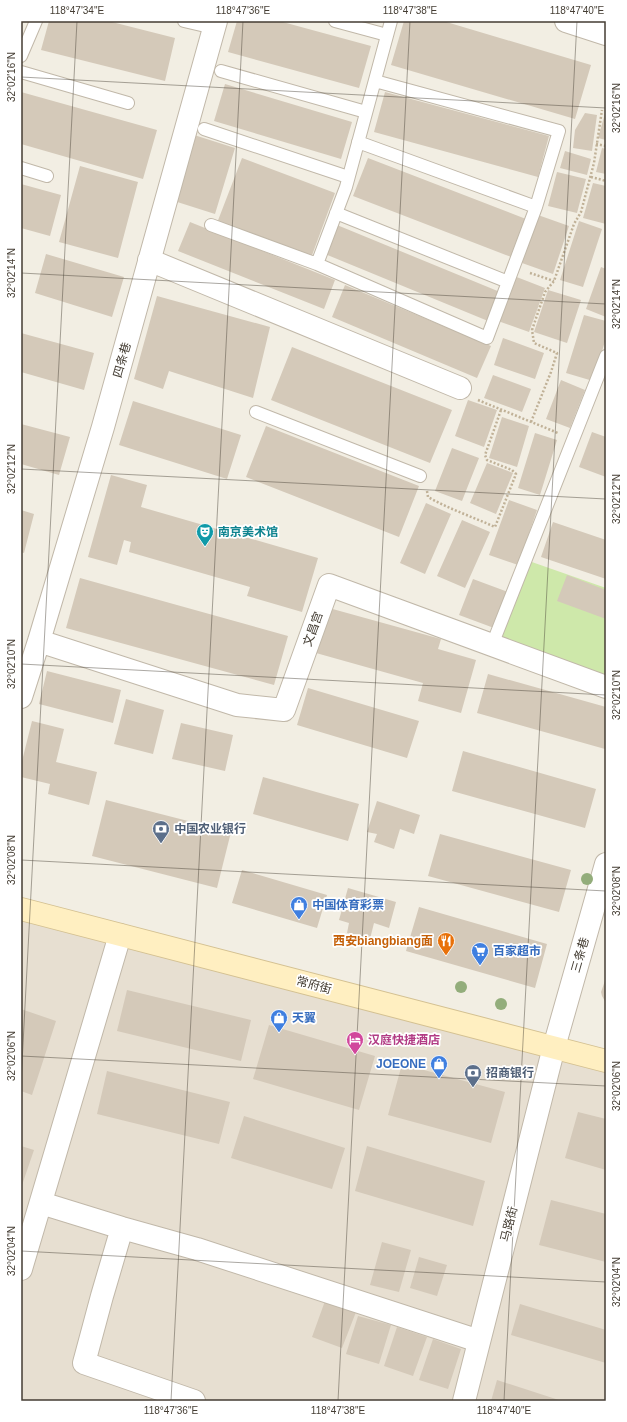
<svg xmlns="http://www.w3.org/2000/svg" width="627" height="1422" font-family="Helvetica,'Noto Sans SC',sans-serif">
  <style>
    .residential { fill: #e7dfd1 }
    .green { fill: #cee8aa }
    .building { fill: #d4c9b9 }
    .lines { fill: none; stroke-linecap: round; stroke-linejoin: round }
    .service-casing { stroke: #c1b8a9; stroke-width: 14 }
    .minor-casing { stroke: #c1b8a9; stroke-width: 24 }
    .secondary-casing { stroke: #d4c192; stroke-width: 24 }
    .path { stroke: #c0b197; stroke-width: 2.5; stroke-dasharray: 2 2; stroke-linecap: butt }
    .service { stroke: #fff; stroke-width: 12 }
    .minor { stroke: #fff; stroke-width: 22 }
    .secondary { stroke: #ffefc1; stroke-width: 22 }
    .tree { fill: #93ad7b }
    .ticks { fill: none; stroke: #443d33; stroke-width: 1; stroke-opacity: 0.45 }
    .labels { text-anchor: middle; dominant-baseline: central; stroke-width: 3.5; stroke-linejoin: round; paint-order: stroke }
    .street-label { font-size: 12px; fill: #443d33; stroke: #fff }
    .culture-label { font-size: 12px; font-weight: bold; fill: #0d838f; stroke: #fff; text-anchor: start }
    .service-label { font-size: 12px; font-weight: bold; fill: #4e5e75; stroke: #fff; text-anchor: start }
    .shop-label { font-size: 12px; font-weight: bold; fill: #366cbe; stroke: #fff; text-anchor: start }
    .food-label { font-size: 12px; font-weight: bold; fill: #c56008; stroke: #fff; text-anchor: end }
    .hotel-label { font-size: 12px; font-weight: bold; fill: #b23c85; stroke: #fff; text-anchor: start }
    .neatline { fill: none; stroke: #443d33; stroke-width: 1.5 }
    .ticks-label { font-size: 10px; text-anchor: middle; fill: #443d33 }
  </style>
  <rect width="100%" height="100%" fill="#f2eee3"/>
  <path class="residential" d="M21,909L606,1061V1401H21Z"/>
  <path class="green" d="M529,561L606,588V679L500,641Z"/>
  <path class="building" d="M49,21H108L175,38L165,81L41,50Z
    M237,21H279L371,46L359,88L228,52Z
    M404,21H443L591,65L575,119L391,65Z
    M225,84L352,122L341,159L214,121Z
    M21,92L157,130L143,179L21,144Z
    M385,92L549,136L538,177L374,132Z
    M606,110V140L598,138Z
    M585,113L597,115L592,151L573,148L575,130Z
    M191,134L235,148L215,214L171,200Z
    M602,148L606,149V174L596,172Z
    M565,151L591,159L587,175L560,168Z
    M242,158L335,193L311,258L217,223Z
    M368,158L526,219L511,257L353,196Z
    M80,166L138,182L118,258L59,242Z
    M557,172L586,179L577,213L548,206Z
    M593,183L606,186V224L583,218Z
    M21,184L61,195L50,236L21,228Z
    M538,215L569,226L553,274L522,263Z
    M579,221L602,229L583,287L560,280Z
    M190,222L335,280L324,309L178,251Z
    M337,225L500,292L488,321L325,254Z
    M46,254L124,277L112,317L35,293Z
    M601,267L606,269V317L586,309Z
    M514,276L545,288L529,332L498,321Z
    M345,285L491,346L477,378L332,317Z
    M548,290L581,300L567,343L534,332Z
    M157,296L270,327L253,398L169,371L163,389L134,379Z
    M584,315L606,321V338L593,381L566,373Z
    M21,333L94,353L84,390L21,372Z
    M503,338L544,353L535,379L494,365Z
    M292,347L452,410L430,463L271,400Z
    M493,375L531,389L522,412L484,398Z
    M561,380L585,390L570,428L546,419Z
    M468,400L497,410L484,447L455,436Z
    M133,401L241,435L227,479L119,445Z
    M502,417L529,426L517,467L489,458Z
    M21,424L70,437L59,475L21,464Z
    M266,426L419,486L399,537L246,477Z
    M592,432L606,437V477L579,467Z
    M535,433L557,440L540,495L518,488Z
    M452,448L479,458L462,501L435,491Z
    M487,463L513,473L496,514L470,503Z
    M111,475L147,485L141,507L318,558L302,612L247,596L250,587L129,552L131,542L124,540L117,565L88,557Z
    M509,500L537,510L518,565L489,555Z
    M426,503L451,514L425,574L400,563Z
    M21,510L34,514L24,553L21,552Z
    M462,520L490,532L465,588L437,576Z
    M553,522L606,540V579L541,557Z
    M567,575L606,590V619L557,601Z
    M80,578L288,636L274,685L66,628Z
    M473,579L508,592L494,628L459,615Z
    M329,608L441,639L438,649L476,660L461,713L418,701L423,683L316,653Z
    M47,671L121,690L113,723L39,704Z
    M488,674L606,707L605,749L477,713Z
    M308,688L419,721L407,758L297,725Z
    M126,699L164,710L153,754L114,744Z
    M32,721L64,729L56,762L97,772L89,805L48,794L50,784L21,777V765Z
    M181,723L233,735L225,771L172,759Z
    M463,751L596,789L585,828L452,791Z
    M263,777L359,804L348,841L253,814Z
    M106,800L231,832L217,888L92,856Z
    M377,801L420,815L414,834L400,829L394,849L374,842L377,834L367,832Z
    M440,834L571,870L559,912L428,876Z
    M242,870L327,895L317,928L232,903Z
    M348,888L396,902L389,928L374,923L370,939L347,933L349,923L339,920Z
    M419,907L547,944L535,988L406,951Z
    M606,978V1003L602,996L601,992Z
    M127,990L251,1020L241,1061L117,1031Z
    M21,1009L56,1021L32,1095L21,1091Z
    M269,1025L375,1056L359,1110L253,1079Z
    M402,1064L505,1092L491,1143L388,1115Z
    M107,1071L230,1102L219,1144L97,1114Z
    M578,1112L606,1119V1170L565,1158Z
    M244,1116L345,1148L332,1189L231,1158Z
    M21,1146L34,1150L21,1188Z
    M367,1146L485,1181L473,1226L355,1191Z
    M551,1200L606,1214V1262L539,1245Z
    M382,1242L411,1250L399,1292L370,1285Z
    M419,1257L447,1265L437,1296L410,1288Z
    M325,1301L356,1312L342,1348L312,1337Z
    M520,1304L606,1330V1363L511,1335Z
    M358,1316L391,1325L379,1364L346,1354Z
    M397,1327L427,1337L413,1376L384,1366Z
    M433,1339L461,1349L448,1389L419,1380Z
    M497,1380L562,1401H491Z"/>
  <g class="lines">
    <defs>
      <path id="service" d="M184,21L214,28
        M335,21L387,35
        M21,56L36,21
        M221,71L366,112
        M21,72L128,103
        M204,129L348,177
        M358,142L536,207
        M21,168L47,176
        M336,213L508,282
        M211,225L317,264L487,338L536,207L559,131L375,81
        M317,264L346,187L391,21
        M256,412L420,476
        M492,645L606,356"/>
      <path id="minor" d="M566,21L606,34
        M149,260L460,388
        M39,641L237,705L284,710L329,585L606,687
        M21,697L39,641L103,427L216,21
        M41,1203L122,1228L197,1249L479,1341
        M122,1228L102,1296L84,1363L194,1401
        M21,1269L120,935
        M464,1401L554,1047L606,864"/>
      <path id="secondary" d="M21,909L606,1061"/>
    </defs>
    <use href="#service" class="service-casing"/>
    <use href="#minor" class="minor-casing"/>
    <use href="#secondary" class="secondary-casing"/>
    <path class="path" d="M596,144L606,146
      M591,177L606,181
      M530,273L554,281
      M478,400L558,433
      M531,422L551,372L557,353L534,343L532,330L545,292L554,281L574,224L581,212L594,163L602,110
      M427,491L428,497C449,509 473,517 495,527L516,474L512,470L487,460L485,455L501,410"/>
    <use href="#service" class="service"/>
    <use href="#minor" class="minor"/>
    <use href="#secondary" class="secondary"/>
  </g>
  <g class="tree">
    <circle cx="587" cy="879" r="6"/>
    <circle cx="461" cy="987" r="6"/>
    <circle cx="501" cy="1004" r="6"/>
  </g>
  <path class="ticks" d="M21,77L606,108M21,273L606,304M21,469L606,499M21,664L606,695M21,860L606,891M21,1056L606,1086M21,1082L77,21M21,1251L606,1282M171,1401L243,21M338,1401L410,21M504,1401L577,21"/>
  <defs>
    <symbol id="theatre-pin" viewBox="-11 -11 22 30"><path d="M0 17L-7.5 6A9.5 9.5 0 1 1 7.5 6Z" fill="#0f9aa8" stroke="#fff"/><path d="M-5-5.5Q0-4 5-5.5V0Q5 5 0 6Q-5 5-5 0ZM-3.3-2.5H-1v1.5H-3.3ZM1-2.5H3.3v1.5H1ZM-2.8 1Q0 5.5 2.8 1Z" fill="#fff"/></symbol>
    <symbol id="bank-pin" viewBox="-11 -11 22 30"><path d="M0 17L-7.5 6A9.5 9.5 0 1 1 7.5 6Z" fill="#5c6f8a" stroke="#fff"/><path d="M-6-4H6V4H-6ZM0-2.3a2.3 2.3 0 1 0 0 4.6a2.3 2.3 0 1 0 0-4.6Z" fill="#fff"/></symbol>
    <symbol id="shop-pin" viewBox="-11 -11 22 30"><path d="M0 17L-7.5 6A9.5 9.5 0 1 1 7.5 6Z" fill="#3f7fe0" stroke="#fff"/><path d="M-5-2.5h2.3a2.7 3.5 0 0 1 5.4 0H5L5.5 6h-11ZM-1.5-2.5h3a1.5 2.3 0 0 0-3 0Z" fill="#fff"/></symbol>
    <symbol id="restaurant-pin" viewBox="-11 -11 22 30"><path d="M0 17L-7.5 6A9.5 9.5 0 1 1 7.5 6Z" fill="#e8710a" stroke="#fff"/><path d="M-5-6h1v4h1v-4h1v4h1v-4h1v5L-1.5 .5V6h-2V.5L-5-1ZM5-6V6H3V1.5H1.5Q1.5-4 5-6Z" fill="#fff"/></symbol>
    <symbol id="supermarket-pin" viewBox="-11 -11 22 30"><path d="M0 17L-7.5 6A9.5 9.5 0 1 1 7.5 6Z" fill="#3f7fe0" stroke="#fff"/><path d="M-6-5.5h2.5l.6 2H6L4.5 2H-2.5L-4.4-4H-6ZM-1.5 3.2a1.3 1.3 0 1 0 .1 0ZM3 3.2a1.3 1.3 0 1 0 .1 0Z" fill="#fff"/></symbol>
    <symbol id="hotel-pin" viewBox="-11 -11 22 30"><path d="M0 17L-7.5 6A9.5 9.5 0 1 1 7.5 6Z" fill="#d1479c" stroke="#fff"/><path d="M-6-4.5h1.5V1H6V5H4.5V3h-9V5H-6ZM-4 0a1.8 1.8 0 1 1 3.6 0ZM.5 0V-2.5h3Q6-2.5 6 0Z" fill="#fff"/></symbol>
  </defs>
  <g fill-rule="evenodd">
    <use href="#theatre-pin" x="195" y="522" width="20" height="27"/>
    <use href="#bank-pin" x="151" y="819" width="20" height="27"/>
    <use href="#shop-pin" x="289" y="895" width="20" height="27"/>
    <use href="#restaurant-pin" x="436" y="931" width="20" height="27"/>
    <use href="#supermarket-pin" x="470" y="941" width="20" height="27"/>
    <use href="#shop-pin" x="269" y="1008" width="20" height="27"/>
    <use href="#hotel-pin" x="345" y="1030" width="20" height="27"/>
    <use href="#shop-pin" x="429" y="1054" width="20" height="27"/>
    <use href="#bank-pin" x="463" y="1063" width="20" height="27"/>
  </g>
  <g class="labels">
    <g class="street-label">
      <text transform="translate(122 360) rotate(-74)">四条巷</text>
      <text transform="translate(313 629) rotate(-70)">文昌宫</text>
      <text transform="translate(580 955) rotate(-74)">三条巷</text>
      <text transform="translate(314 985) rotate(15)">常府街</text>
      <text transform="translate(509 1224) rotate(-76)">马路街</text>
    </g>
    <g class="culture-label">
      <text x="218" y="532">南京美术馆</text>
    </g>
    <g class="service-label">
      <text x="174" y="829">中国农业银行</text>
      <text x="486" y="1073">招商银行</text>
    </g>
    <g class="shop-label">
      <text x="312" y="905">中国体育彩票</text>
      <text x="493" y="951">百家超市</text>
      <text x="292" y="1018">天翼</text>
      <text x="426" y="1064" text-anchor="end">JOEONE</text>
    </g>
    <g class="food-label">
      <text x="433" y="941">西安biangbiang面</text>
    </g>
    <g class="hotel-label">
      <text x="368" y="1040">汉庭快捷酒店</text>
    </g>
  </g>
  <rect width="627" height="1422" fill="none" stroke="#ffffff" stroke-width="44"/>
  <rect x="22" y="22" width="583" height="1378" class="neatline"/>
  <g class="ticks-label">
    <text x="77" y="14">118°47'34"E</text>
    <text x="243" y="14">118°47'36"E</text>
    <text x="410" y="14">118°47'38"E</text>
    <text x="577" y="14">118°47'40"E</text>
    <text transform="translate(11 77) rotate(-90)" y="4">32°02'16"N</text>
    <text transform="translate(616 108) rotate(-90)" y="4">32°02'16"N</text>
    <text transform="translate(11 273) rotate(-90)" y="4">32°02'14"N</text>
    <text transform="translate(616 304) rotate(-90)" y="4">32°02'14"N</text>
    <text transform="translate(11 469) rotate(-90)" y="4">32°02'12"N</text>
    <text transform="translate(616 499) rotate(-90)" y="4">32°02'12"N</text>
    <text transform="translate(11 664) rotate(-90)" y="4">32°02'10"N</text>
    <text transform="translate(616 695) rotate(-90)" y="4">32°02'10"N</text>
    <text transform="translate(11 860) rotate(-90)" y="4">32°02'08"N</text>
    <text transform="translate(616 891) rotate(-90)" y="4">32°02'08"N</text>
    <text transform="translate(11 1056) rotate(-90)" y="4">32°02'06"N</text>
    <text transform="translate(616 1086) rotate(-90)" y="4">32°02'06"N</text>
    <text transform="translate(11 1251) rotate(-90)" y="4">32°02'04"N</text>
    <text transform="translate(616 1282) rotate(-90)" y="4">32°02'04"N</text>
    <text x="171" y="1414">118°47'36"E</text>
    <text x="338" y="1414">118°47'38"E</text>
    <text x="504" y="1414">118°47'40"E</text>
  </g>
</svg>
